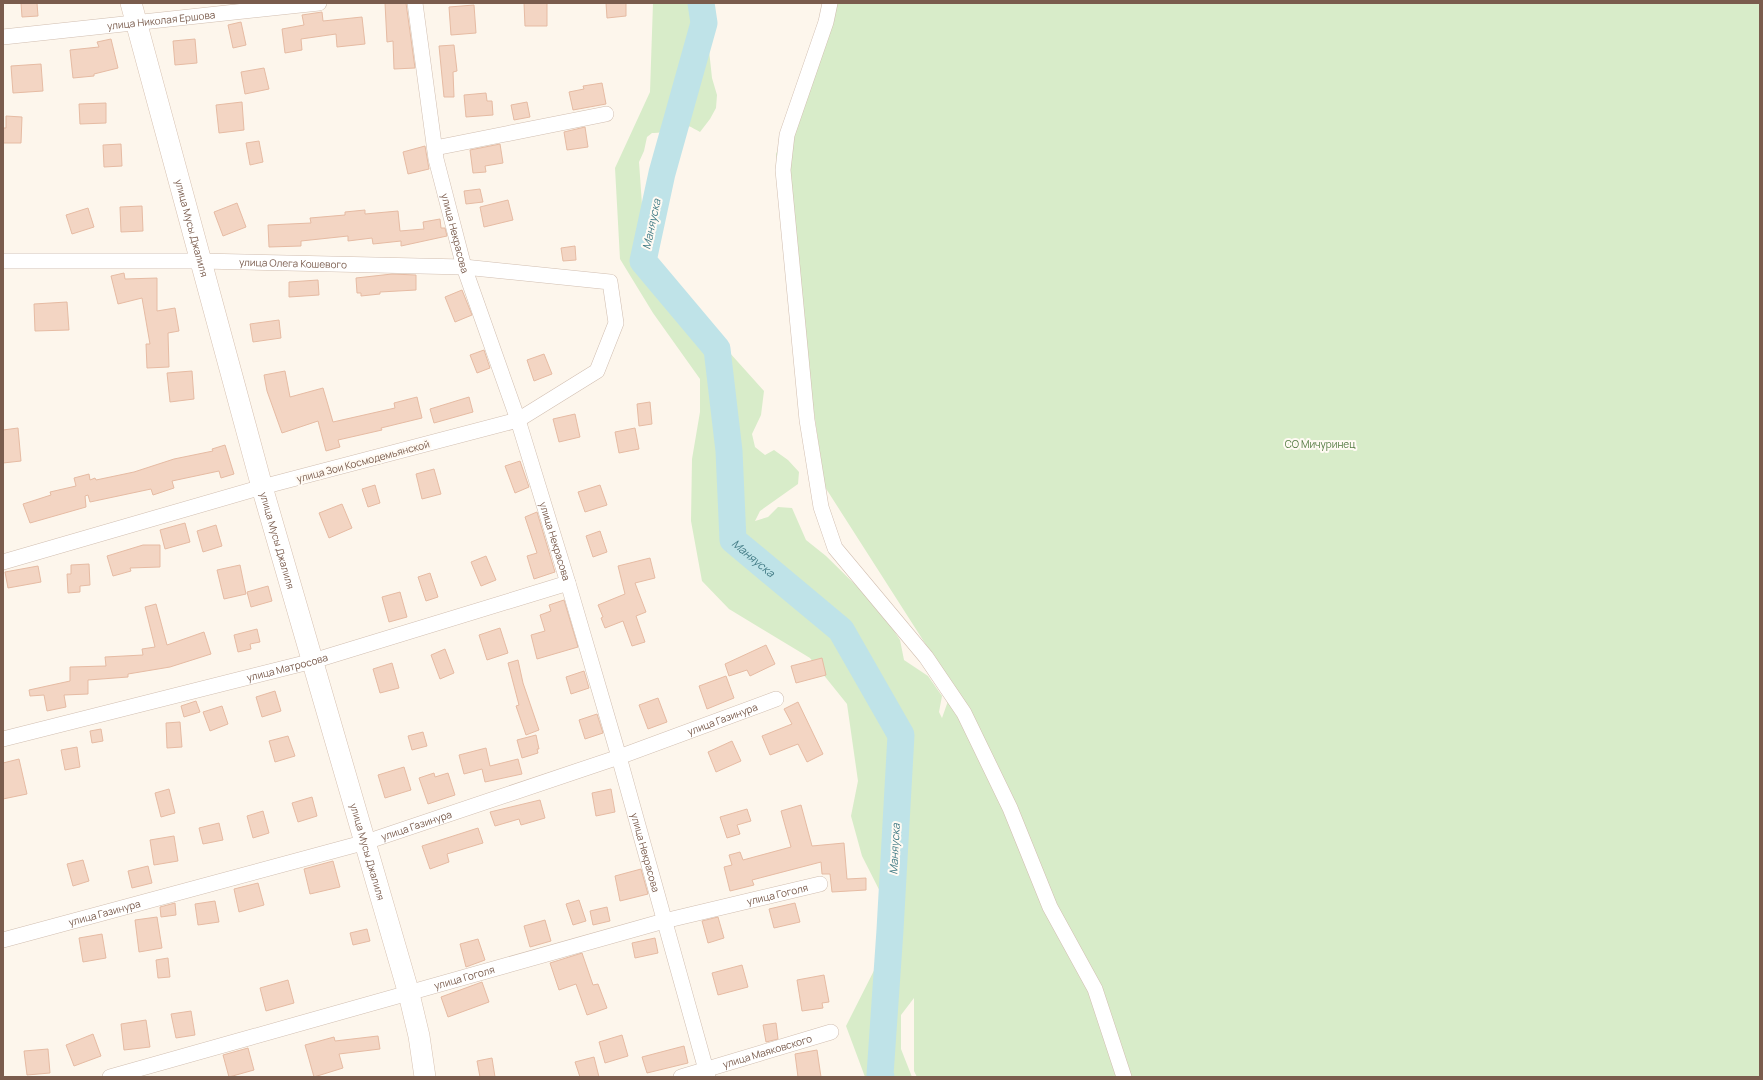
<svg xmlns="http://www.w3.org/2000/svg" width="1763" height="1080" font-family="Manrope,sans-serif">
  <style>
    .green { fill: #d8ecc9 }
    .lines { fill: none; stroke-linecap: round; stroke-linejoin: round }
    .river { stroke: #bfe3e8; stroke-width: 27 }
    .building { fill: #f3d5c3; stroke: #e6bba3 }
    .street-casing { stroke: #d1beb0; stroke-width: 16 }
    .secondary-casing { stroke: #d6c0b0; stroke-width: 22 }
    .street { stroke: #fff; stroke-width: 15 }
    .secondary { stroke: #fff; stroke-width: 21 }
    .labels { text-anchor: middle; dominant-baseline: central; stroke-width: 4; stroke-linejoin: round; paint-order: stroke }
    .street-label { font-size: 10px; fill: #7a5c4d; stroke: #fffaf3 }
    .park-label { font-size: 10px; fill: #537a41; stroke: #fffaf3 }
    .water-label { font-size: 11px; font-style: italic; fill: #437c86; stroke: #fffaf3 }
  </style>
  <rect width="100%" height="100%" fill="#fdf6ec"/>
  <path class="green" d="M653,3H713L714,13L709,50L712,78L717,95L716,108L710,119L700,132C696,130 692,127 688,126C677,124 665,134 652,133L647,137L644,151L639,162L643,219L642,232L653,260L668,284L764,391L761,415L752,434L755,447L765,455L774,450L788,460L799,472L798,484L760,511L755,521L768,517L778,507L792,508L806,540L826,556L879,608L900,640L904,660L928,676L942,696L939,712L942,718L953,687L825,487L776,154L820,41L833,3H1760V1077H917L914,1071V998L901,1015V1049L912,1077H865L846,1026L897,925L862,856L851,816L858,781L847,704L810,658L729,609L702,581L691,521L692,459L700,412V379L653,313L620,259L615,168L650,92Z"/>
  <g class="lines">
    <path class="river" id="s1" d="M701,3L704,23L662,173L643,261L717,349L729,451L733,540L841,630L901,735L890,930L880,1075L881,1077"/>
  </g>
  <path class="building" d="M21,3H37L38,16L22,17Z
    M385,3H406L415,68L394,69L393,41L387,42Z
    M524,3H547V26H525Z
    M606,3H626V16L607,18Z
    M474,5L476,33L451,35L449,7Z
    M322,12L323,21L362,17L365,44L337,47L336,34L301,39L302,50L285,53L282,29L304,25L302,15Z
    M241,22L246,45L233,48L228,25Z
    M111,39L118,68L94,74V76L73,78L70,50L99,47L97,42Z
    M195,39L197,63L175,65L173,41Z
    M454,45L457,71L453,72L454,97H444L439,46Z
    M41,64L43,91L13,93L11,66Z
    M264,68L269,89L245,94L241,72Z
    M602,83L606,104L573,110L569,92L584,89L583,86Z
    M486,93L487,101H492L493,115L466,117L464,95Z
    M242,102L244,130L219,133L216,105Z
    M527,102L530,117L514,120L511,105Z
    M106,103V123L80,124L79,104Z
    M6,116L22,117L21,143H3V128H6Z
    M585,127L588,147L567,150L564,132Z
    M259,141L263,162L250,165L246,143Z
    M121,144L122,166L104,167L103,145Z
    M500,144L503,163L485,166L486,172L473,173L470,150Z
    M425,146L429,169L408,174L403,152Z
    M480,189L483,202L466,204L464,191Z
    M508,200L513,220L484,227L480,207Z
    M237,203L246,227L223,236L214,212Z
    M142,206L143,231L121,232L120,207Z
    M88,208L94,227L72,234L66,215Z
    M365,210V214L398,211L400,231L424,229L423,222L440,219L441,228H445L447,236L401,246V241L373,244L372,238L348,241V236L301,241V246L269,247L268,225L311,223L310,218L345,215V212Z
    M575,246L576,260L563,261L561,248Z
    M124,273L125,279L157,278V311L175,308L179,331L168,333L169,367L147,368L146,344H150L142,298L118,304L111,276Z
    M392,274L416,275V290L380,292V294L361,296V293H357L356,278Z
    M318,280L319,295L289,297V282Z
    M462,290L472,315L455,322L445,297Z
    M67,302L69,330L35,331L34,304Z
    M279,320L281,338L253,342L250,324Z
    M484,350L490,368L477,373L470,355Z
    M544,354L552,374L534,381L527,360Z
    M192,371L194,399L170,402L167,373Z
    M285,371L290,397L323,388L333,422L395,408L394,403L417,397L422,418L381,428L382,430L338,440L340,447L326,451L318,421L282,433L267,391L264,375Z
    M469,397L473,412L434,423L430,409Z
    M650,402L652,424L639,426L637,404Z
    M575,414L580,437L559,442L553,419Z
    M18,428L21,461L3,463V430Z
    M635,428L639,449L619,453L615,432Z
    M225,445L234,474L221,478L219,471L172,481L174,488L153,495L151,489L90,502L88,495L85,496L86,507L30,523L23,504L51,495L50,492L76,486L74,478L89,474L90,480L95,478L96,480L134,472L174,459L213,451L212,449Z
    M520,461L529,487L515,493L505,466Z
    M434,469L441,494L422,499L416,474Z
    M375,485L380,503L368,507L362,489Z
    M600,485L607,505L585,512L578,492Z
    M342,504L352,528L329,538L319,513Z
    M537,512L555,572L534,579L527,556L537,553L525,517Z
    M185,523L190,542L165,549L160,530Z
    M216,525L222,546L203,552L197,531Z
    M600,531L607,552L593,557L586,536Z
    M143,545H160V567L130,568L131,571L113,576L107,556Z
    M486,556L496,580L481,586L471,562Z
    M650,558L655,578L635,583L646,612L636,616L645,642L632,646L623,621L605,628L601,618L603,617L598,605L625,594L618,566Z
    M89,564L90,585L80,586V592L68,593L67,574H71V565Z
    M240,565L246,594L224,599L217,570Z
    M38,566L41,582L8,588L5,572Z
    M430,573L438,597L426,601L418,577Z
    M268,586L272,601L251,607L247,592Z
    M400,592L407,617L389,622L382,597Z
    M564,600L578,647L537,659L531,635L545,631L540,615L551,611L549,605Z
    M156,604L167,645L204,632L211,654L170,667L128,674V677L88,680V694L64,695L66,707L47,711L44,695L30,696L29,690L70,681V667L106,666L105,657L143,655L142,649L155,647L145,607Z
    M500,628L508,653L487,660L479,635Z
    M257,629L260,642L250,644L251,649L238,652L234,635Z
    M766,645L775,664L750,676L747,670L729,676L725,664Z
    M445,649L454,673L440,679L431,655Z
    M822,658L826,675L796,683L791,666Z
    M518,660L523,683L539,730L526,735L516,706L519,705L508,663Z
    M392,663L399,688L380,693L373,669Z
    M584,671L589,688L571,694L566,677Z
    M726,676L734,698L707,709L699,686Z
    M275,691L281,711L262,717L256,697Z
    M658,698L667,722L648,729L639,705Z
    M196,701L200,712L184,717L181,706Z
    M798,702L823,754L807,762L798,744L770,755L762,736L792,724L784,709Z
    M222,706L228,724L210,731L203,712Z
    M597,714L603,733L585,739L579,720Z
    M180,722L182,747L167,748L166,723Z
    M101,729L103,741L92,743L90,731Z
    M423,732L427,746L412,750L408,736Z
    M536,735L539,749H537L538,753L522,758L517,740Z
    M288,736L295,756L275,762L269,741Z
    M732,741L741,761L716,772L708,752Z
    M77,747L80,767L65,770L61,750Z
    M486,748L490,766L518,759L522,774L485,782L482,769L464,774L459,755Z
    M19,759L27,794L3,799V763Z
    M404,767L411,790L385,798L378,775Z
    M434,773L435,777L448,773L455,795L428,804L419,778Z
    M169,789L175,813L161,817L155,793Z
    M611,789L615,812L596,816L592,793Z
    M312,797L317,816L298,822L292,803Z
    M540,800L545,818L521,825L519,819L495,826L490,812Z
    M801,805L812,846L844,843L847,879L866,878V890L832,892L830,874H822L821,862L752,880L754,885L730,891L724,867L732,865L729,855L740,852L743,860L791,847L781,811Z
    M747,809L751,821L737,825L740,834L727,838L720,817Z
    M263,811L269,833L253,838L247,816Z
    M219,823L223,840L203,844L199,828Z
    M478,828L483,843L447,854L449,862L430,869L422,846Z
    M174,836L178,861L154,865L150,840Z
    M83,860L89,881L73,886L67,864Z
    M333,861L340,887L310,894L304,869Z
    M148,866L152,883L132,888L128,871Z
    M641,869L648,894L620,901L615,876Z
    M258,883L264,905L239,912L234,889Z
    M579,900L586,921L573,925L566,904Z
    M215,901L219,922L198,925L195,904Z
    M175,903L176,915L161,917L160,907Z
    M795,903L800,922L774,928L769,909Z
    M607,907L610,921L593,925L590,911Z
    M157,917L162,948L139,952L135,920Z
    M718,917L724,938L708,943L702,921Z
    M545,920L551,941L530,947L524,926Z
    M367,929L370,941L353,945L350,933Z
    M102,934L106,958L83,962L79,938Z
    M655,938L658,953L635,958L632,943Z
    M478,939L485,960L466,967L460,944Z
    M582,953L593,985L598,984L607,1008L587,1015L576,984L559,990L550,963Z
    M168,958L170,977L158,978L156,960Z
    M742,965L748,987L718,995L712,973Z
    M824,975L829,1002L822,1003L823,1008L802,1011L797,980Z
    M288,980L294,1003L266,1011L260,988Z
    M482,982L489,1002L448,1017L441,997Z
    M191,1011L195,1035L176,1038L171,1014Z
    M146,1020L150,1047L124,1050L121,1024Z
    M776,1023L778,1039L766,1042L763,1025Z
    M93,1034L101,1056L74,1066L66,1045Z
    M622,1035L628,1056L605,1063L599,1042Z
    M378,1036L380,1049L339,1054L343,1068L314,1077L305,1045L334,1037L335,1041Z
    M684,1046L688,1063L647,1073L642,1057Z
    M248,1048L254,1070L229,1077L223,1055Z
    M48,1049L50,1073L27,1075L24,1051Z
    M817,1050L821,1077H798L795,1054Z
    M594,1057L599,1077H580L575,1062Z
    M492,1058L495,1077H480L477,1061Z"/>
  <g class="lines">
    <defs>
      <g id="street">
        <path id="s2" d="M415,3L436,159L464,267L518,420L568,583L619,757L708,1077"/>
        <path d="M830,3L826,22L787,135L783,170L807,420L821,507L835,548L926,657L964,713L1010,808L1050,907L1095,989L1124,1077"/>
        <path id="s3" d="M3,37L319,3"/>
        <path d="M435,148L606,114"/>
        <path id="s4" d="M3,261H201L464,267L610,282L616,323L597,371L518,420L262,487L3,562"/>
        <path id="s5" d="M3,739L313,661L568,583"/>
        <path id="s6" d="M3,940L366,842L619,757L776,699"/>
        <path id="s7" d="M110,1077L664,921L820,884"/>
        <path id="s8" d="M681,1077L831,1032"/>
      </g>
      <g id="secondary">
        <path id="s9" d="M131,3L262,487L409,994L419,1036L425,1077"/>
      </g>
    </defs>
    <use href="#street" class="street-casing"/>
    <use href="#secondary" class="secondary-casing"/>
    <use href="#street" class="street"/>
    <use href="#secondary" class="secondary"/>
  </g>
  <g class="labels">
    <g class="street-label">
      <text stroke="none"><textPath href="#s3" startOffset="159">улица Николая Ершова</textPath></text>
      <text stroke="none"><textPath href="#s9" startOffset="233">улица Мусы Джалиля</textPath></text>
      <text stroke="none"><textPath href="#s2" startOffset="234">улица Некрасова</textPath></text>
      <text stroke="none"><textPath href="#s4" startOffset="290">улица Олега Кошевого</textPath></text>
      <text transform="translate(363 461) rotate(-15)">улица Зои Космодемьянской</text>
      <text stroke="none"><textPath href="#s9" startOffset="557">улица Мусы Джалиля</textPath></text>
      <text stroke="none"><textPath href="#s2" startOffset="558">улица Некрасова</textPath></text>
      <text stroke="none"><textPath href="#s5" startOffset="293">улица Матросова</textPath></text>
      <text stroke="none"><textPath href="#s6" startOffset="753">улица Газинура</textPath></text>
      <text stroke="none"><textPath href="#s6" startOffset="429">улица Газинура</textPath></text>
      <text stroke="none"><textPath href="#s9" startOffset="881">улица Мусы Джалиля</textPath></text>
      <text stroke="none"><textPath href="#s2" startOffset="882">улица Некрасова</textPath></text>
      <text stroke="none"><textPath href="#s7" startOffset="692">улица Гоголя</textPath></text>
      <text stroke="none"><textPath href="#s6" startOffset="105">улица Газинура</textPath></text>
      <text stroke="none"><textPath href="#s7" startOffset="368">улица Гоголя</textPath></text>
      <text stroke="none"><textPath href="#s8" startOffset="90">улица Маяковского</textPath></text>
    </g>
    <g class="park-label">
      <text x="1320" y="444">СО Мичуринец</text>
    </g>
    <g class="water-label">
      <text transform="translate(651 224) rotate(-78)">Маняуска</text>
      <text stroke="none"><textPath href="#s1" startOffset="600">Маняуска</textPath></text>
      <text transform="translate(894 849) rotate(-87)">Маняуска</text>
    </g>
  </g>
  <rect width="1763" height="1080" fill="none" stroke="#7a5c4d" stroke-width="8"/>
</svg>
